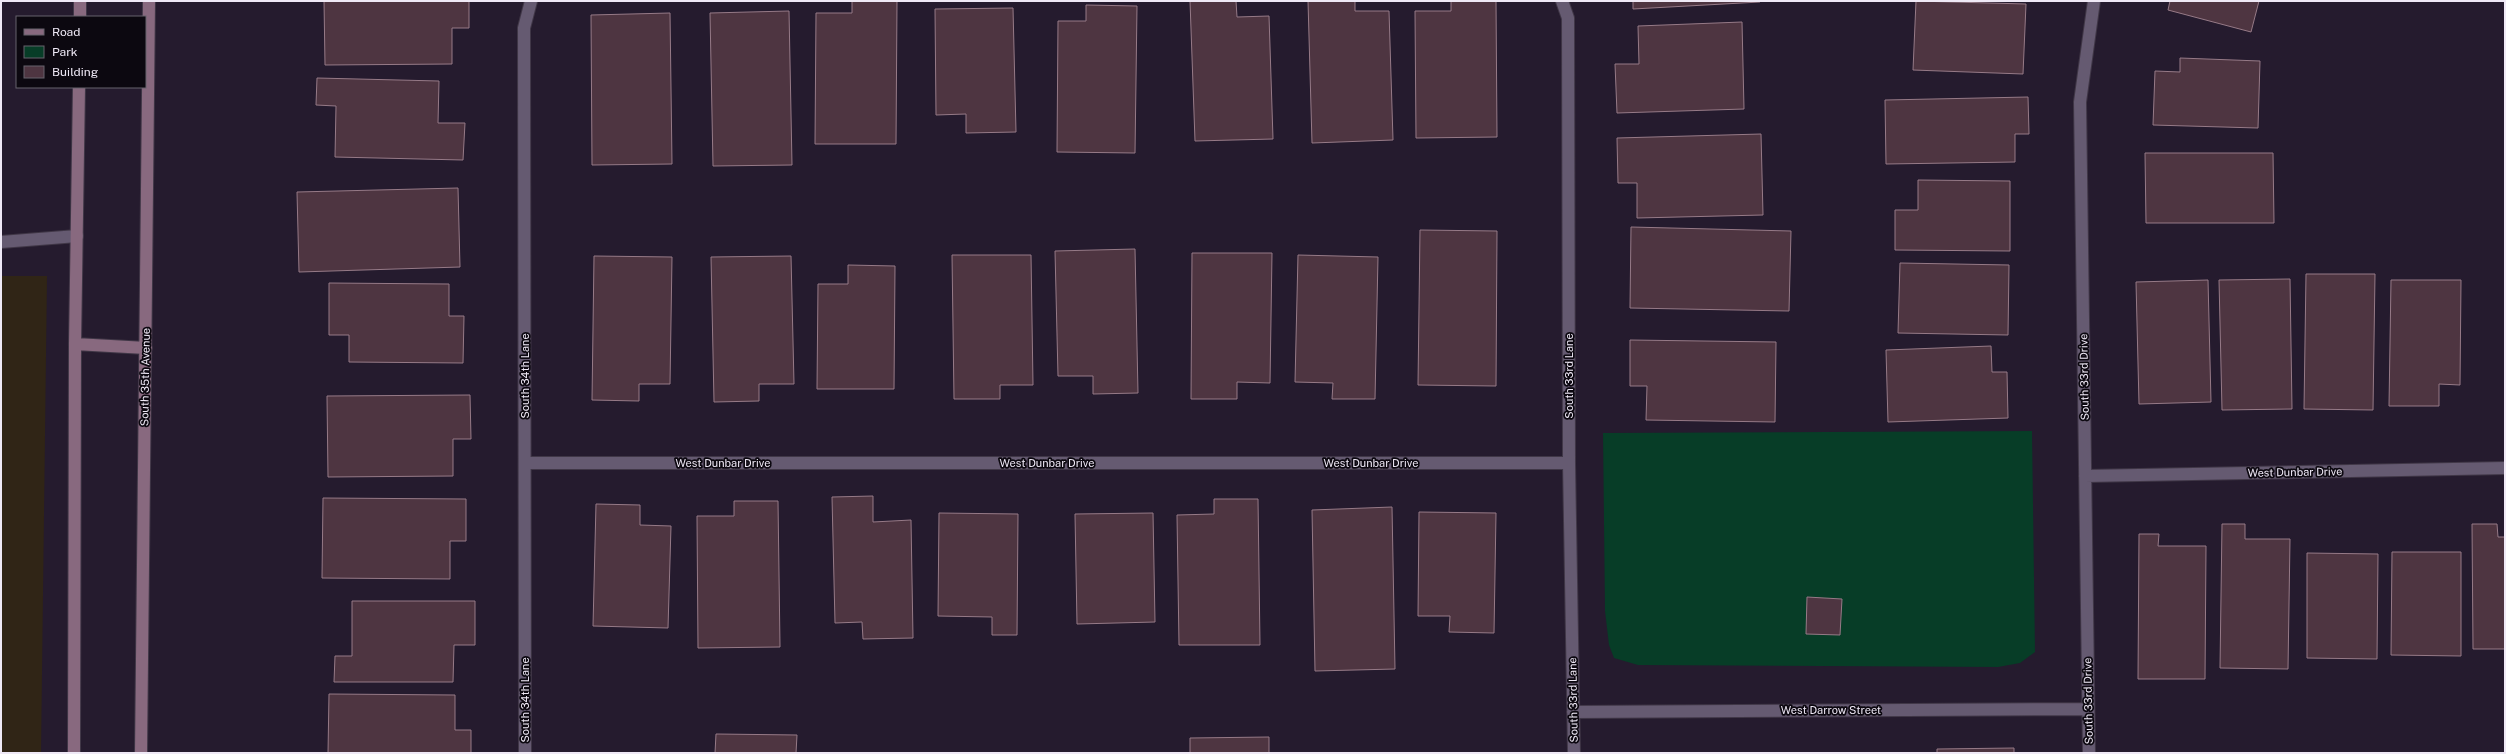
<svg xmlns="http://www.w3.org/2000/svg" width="2506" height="754" font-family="'Public Sans',sans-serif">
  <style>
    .commercial { fill: #302516 }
    .green { fill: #073d27 }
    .building { fill: #4e3541; stroke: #967a87 }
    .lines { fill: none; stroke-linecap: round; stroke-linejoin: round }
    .lane-casing { stroke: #403747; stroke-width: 14 }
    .street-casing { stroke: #403747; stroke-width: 14 }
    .secondary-casing { stroke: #403747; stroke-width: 14 }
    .lane { stroke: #655a71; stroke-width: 12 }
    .street { stroke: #655a71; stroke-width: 12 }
    .secondary { stroke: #88697f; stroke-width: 12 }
    .labels { text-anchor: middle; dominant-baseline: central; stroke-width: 3.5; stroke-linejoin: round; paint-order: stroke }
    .street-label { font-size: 11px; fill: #efe9f6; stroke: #0c0810 }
  </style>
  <rect width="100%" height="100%" fill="#251b2e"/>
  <path class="commercial" d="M1,276H47L41,753H1Z"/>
  <path class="green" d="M2032,431L2035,652L2020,663L1998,667L1638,665L1614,658L1609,645L1605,611L1603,433Z"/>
  <path class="building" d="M324,1H469V28H452V64L325,65Z
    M852,1H897L896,144H815L816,13H852Z
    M1190,1H1236L1237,17L1269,16L1273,139L1195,141Z
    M1308,1H1355V11H1389L1393,140L1312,143Z
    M1451,1H1496L1497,137L1416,138L1415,11H1451Z
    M1633,1H1760V2L1633,9Z
    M1916,1L2026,4L2023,74L1913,70Z
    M2170,1H2259L2251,32L2168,10Z
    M1086,5L1137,6L1135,153L1057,152L1058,21H1086Z
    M1013,8L1016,132L966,133V114L936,115L935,9Z
    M789,11L792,165L713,166L710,13Z
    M670,13L672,164L592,165L591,15Z
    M1742,22L1744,109L1617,113L1615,64H1639L1638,26Z
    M2180,58L2260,61L2258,128L2153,125L2155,71L2180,72Z
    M317,78L439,81L438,123H465L463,160L335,157L336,106L316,105Z
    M2028,97L2029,134H2015V162L1886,164L1885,100Z
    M1761,134L1763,215L1637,218V183H1618L1617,138Z
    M2145,153H2273L2274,223H2146Z
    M1918,180L2010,181V251L1895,250V210H1918Z
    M458,188L460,267L299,272L297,192Z
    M1631,227L1791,231L1789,311L1630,308Z
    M1420,230L1497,231L1496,386L1418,385Z
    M1135,249L1138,393L1093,394V376H1058L1055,251Z
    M1192,253H1272L1270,383L1237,382V399H1191Z
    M952,255H1031L1033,385H1000V399H954Z
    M1298,255L1378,257L1375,399H1332L1333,383L1295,382Z
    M594,256L672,257L670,384H639V401L592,400Z
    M791,256L794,384H759V401L714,402L711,257Z
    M1900,263L2009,265L2008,335L1898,333Z
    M848,265L895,266L894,389H817L818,284H848Z
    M2306,274H2375L2373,410L2304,409Z
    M2290,279L2292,409L2222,410L2219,280Z
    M2208,280L2211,402L2139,404L2136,282Z
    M2391,280H2461L2460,385L2439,384V406H2389Z
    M329,283L449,284V316H464L463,363L349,362V335H329Z
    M1630,340L1776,342L1775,422L1646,420L1647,386H1630Z
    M1991,346L1992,372H2007L2008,418L1888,422L1886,350Z
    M470,395L471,439H453V476L328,477L327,396Z
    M873,496V522L911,520L913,638L863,639L862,622L835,623L832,497Z
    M323,498L466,499V541H450V579L322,578Z
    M1214,499H1258L1260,645H1179L1177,515L1214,514Z
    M734,501H778L780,647L698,648L697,516H734Z
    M596,504L640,505V525L671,526L668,628L593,626Z
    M1392,507L1395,669L1315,671L1312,510Z
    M1419,512L1496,513L1494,633L1449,632L1450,616H1418Z
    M939,513L1018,514L1017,635H992V617L938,616Z
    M1153,513L1155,622L1077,624L1075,514Z
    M2222,524H2245V539H2290L2288,669L2220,668Z
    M2472,524H2497L2498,537H2505V649H2473Z
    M2139,534H2159L2158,546H2206L2205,679H2138Z
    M2392,552H2461V656L2391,655Z
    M2307,553L2378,554L2377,659L2307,658Z
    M1807,597L1842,599L1840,635L1806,634Z
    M352,601H475V645H454L453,682H334L335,656H352Z
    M329,694L455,695V730H471V753H328Z
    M716,734L797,735L796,753H715Z
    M1269,737V753H1190V738Z
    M2014,748V753H1937V749Z"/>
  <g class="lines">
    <defs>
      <path id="lane" d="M1,242L77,236"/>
      <path id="street" d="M1562,1L1568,18L1569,463L1574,753
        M525,463H1569
        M2085,476L2505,468
        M1573,712L2088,709
        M525,753L524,28L531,1
        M2089,753L2080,102L2094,1"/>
      <path id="secondary" d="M80,17V1
        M75,344L146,348
        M74,753L75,344L79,87
        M141,753L149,1"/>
    </defs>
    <use href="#lane" class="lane-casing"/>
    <use href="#street" class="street-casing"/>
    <use href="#secondary" class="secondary-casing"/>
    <use href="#lane" class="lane"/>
    <use href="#street" class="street"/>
    <use href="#secondary" class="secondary"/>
  </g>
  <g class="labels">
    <g class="street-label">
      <text transform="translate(525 376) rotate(-90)">South 34th Lane</text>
      <text transform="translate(1569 376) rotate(-90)">South 33rd Lane</text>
      <text transform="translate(145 377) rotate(-89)">South 35th Avenue</text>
      <text transform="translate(2084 377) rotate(-91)">South 33rd Drive</text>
      <text x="723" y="463">West Dunbar Drive</text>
      <text x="1047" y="463">West Dunbar Drive</text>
      <text x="1371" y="463">West Dunbar Drive</text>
      <text transform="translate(2295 472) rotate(-1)">West Dunbar Drive</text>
      <text transform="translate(525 700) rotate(-90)">South 34th Lane</text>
      <text transform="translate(1573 700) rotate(-91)">South 33rd Lane</text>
      <text transform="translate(2088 701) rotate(-91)">South 33rd Drive</text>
      <text x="1831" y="710">West Darrow Street</text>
    </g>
  </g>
  <rect width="2506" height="754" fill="none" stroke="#efe9f6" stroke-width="4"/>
  <rect x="16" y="16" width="130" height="72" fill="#0c0810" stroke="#67626c"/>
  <rect x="24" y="29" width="20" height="6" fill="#88697f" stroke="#67626c"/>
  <text x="52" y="36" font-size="12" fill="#efe9f6">Road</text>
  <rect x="24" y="46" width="20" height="12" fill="#073d27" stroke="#67626c"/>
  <text x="52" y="56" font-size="12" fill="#efe9f6">Park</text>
  <rect x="24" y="66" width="20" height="12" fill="#4e3541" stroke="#67626c"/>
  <text x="52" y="76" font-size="12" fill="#efe9f6">Building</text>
</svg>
